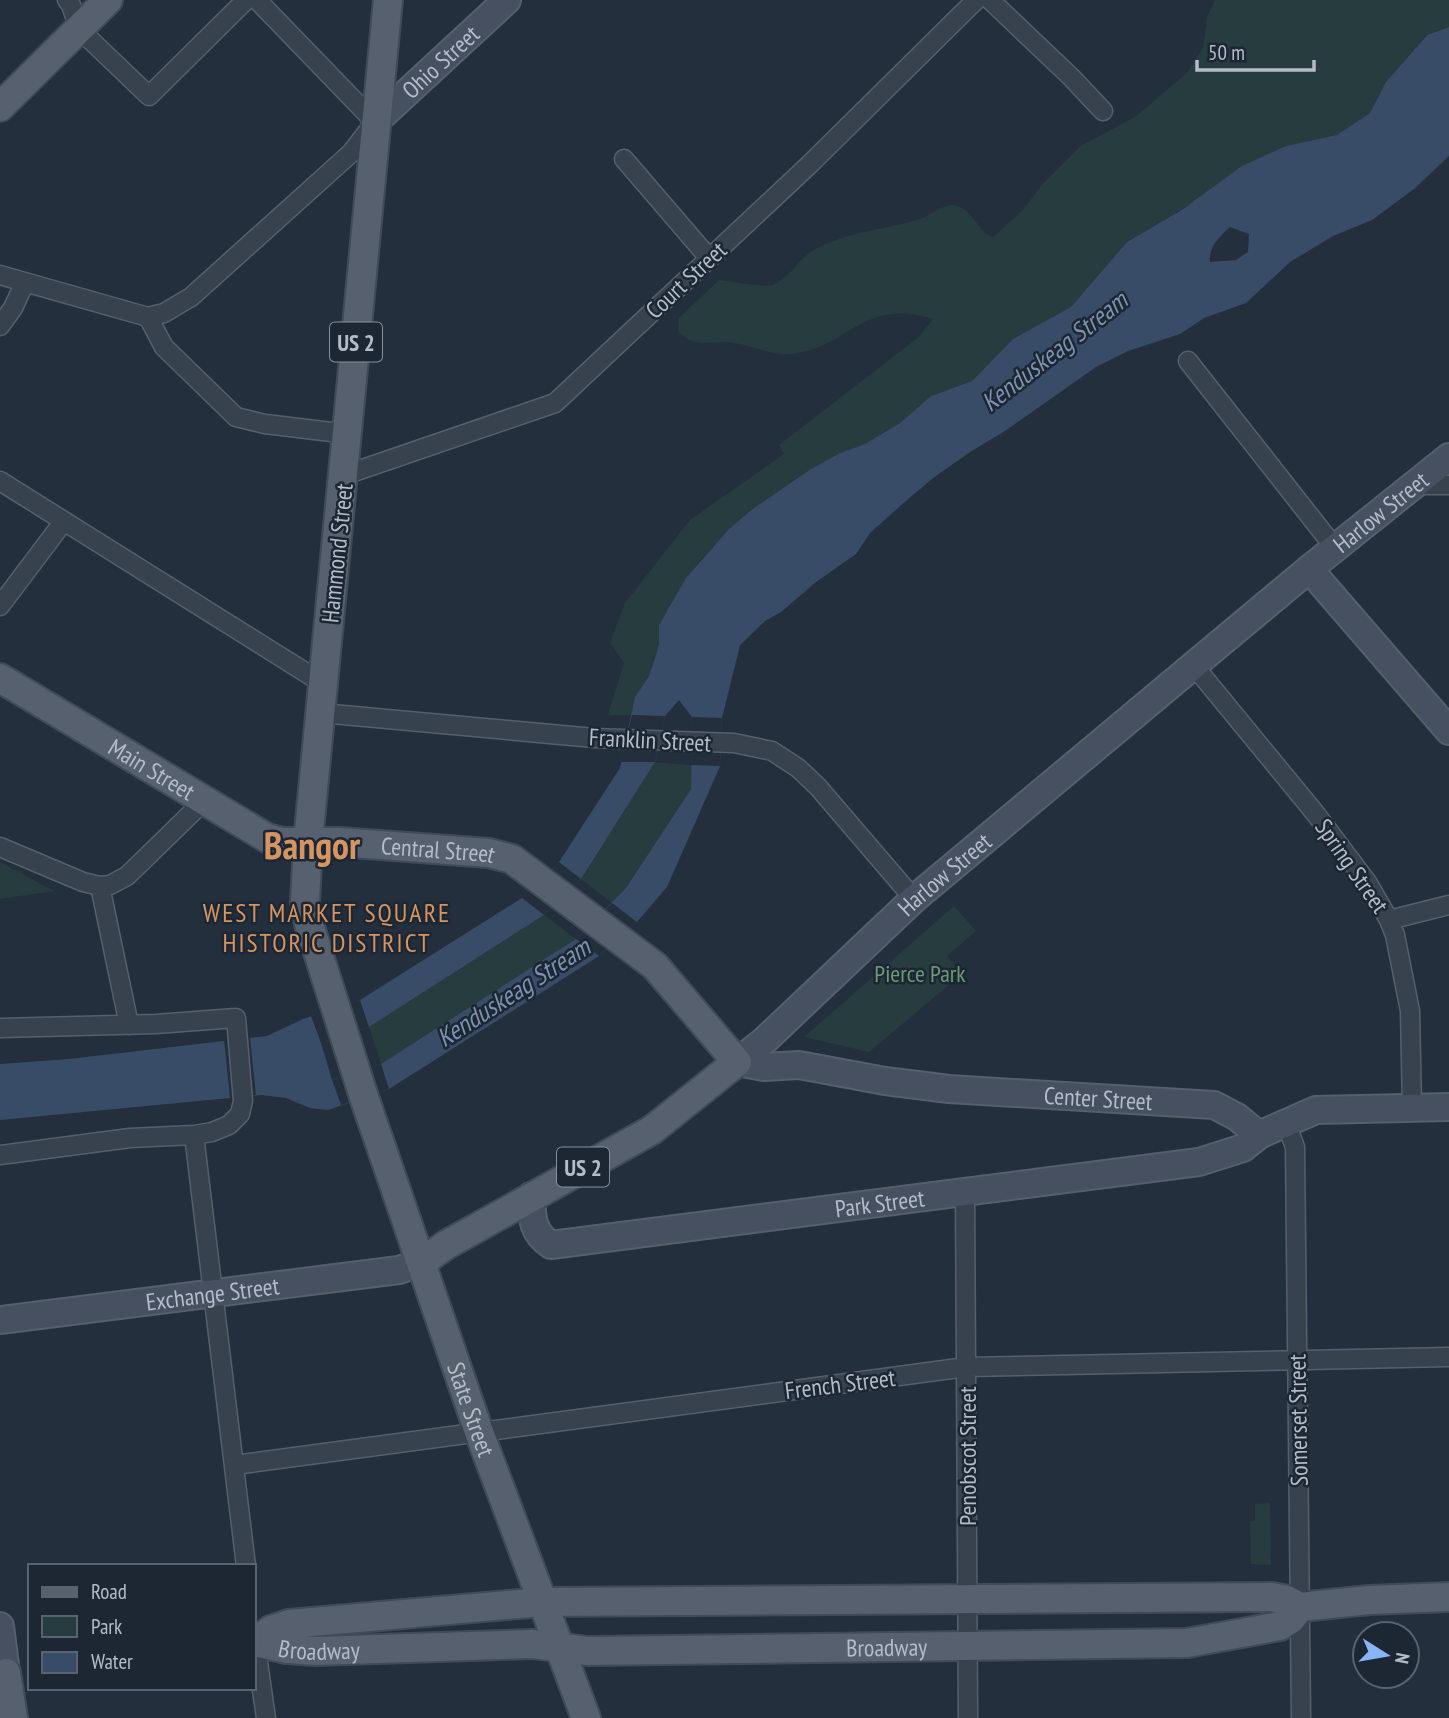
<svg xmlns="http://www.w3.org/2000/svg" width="1449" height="1718" font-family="'PT Sans Narrow',sans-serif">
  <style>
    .green { fill: #263c3f }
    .water { fill: #394c67; fill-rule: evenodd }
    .pier { fill: #242f3e }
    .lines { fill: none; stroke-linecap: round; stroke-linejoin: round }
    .street-casing { stroke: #565f6c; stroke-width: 21 }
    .secondary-casing { stroke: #565f6c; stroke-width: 30 }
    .primary-casing { stroke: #414a57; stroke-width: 32 }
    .street { stroke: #38414e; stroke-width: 18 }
    .secondary { stroke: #465061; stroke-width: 26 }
    .primary { stroke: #56606e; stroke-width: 28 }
    .labels { text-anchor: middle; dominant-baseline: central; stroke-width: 5; stroke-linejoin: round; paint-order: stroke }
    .shield { fill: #1d2633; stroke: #878f9c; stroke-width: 2 }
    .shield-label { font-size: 23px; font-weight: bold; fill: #b4bcc9 }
    .street-label { font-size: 24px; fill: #b4bcc9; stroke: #1d2633 }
    .park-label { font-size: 24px; fill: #6b9a76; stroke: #1d2633 }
    .water-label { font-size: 26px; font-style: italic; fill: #7c92b1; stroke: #1d2633 }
    .neighbourhood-label { font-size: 26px; letter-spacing: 2px; fill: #d59563; stroke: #1d2633 }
    .town-label { font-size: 38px; font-weight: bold; fill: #d59563; stroke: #1d2633 }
  </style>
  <rect width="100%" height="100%" fill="#242f3e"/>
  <path class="green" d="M1215,0H1449V27L1426,35L1386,82L1370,113L1337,135L1286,146L1127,242L1071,307L1013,339L972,381L931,396L900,423L865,444L840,453L811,469L750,510L728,530L698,563L659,624V644L655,658L649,676L636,696L632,715H608L624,663L610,642L625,603L690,520L784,454L779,445L920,336L933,319C862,297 848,349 791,354C770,356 753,345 733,343C710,339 697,351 678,331L679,318L719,280C732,281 763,288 773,285C790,278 798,259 814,250C846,232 882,230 917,220C930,217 943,202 957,206C973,210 978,232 993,237L1023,210L1040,187L1081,146L1135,117L1187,73L1203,48L1207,17Z
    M655,762L691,765V789L626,888L612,903L581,879Z
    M0,862C19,871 35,882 55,891L0,899Z
    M954,906L976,931L947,956L962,974L869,1052L804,1037Z
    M544,915L576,939L381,1064L369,1027Z
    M1270,1503L1271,1565L1251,1564L1250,1521L1255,1520V1504Z"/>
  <path class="water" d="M1449,27V156L1414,189L1372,220L1333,236L1290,262L1246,303L1204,318L1180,334L1128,351L1096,367L1005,431L970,452L933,478L899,507L870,533L856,554L816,582L781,612L765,621L740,645L722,718L720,766L667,887L637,922L599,956L389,1089L328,1110L310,1108L286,1098L262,1095L0,1120V1064L69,1059L267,1036L303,1019L360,1000L522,898L559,862L620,768L635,697L649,676L655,658L659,644V625L686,578L728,530L751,510L811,469L840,453L865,444L900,423L931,396L972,381L1013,339L1071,307L1127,242L1183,209L1242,166L1286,146L1337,135L1370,113L1386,82L1427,35ZM1230,227L1249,234L1248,252L1236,260L1210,262C1208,247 1220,236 1230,227ZM679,700L692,717L691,789L626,888L576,939L381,1064L332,1080L321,1043L369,1027L544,915L581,879L655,762L665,716Z"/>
  <path class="pier" d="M632,715L665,716L655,762H621Z
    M692,717L722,718L720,766L691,765Z
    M559,862L581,879L544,915L522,898Z
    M612,903L637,922L599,956L576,939Z
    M360,1000L369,1027L321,1043L311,1016Z
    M250,1038L256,1095L230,1098L224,1040Z
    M381,1064L389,1089L341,1105L332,1080Z"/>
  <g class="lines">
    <defs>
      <path id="street" d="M67,0L71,5L79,29L149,96L246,0
        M990,0L1071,77L1103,111
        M624,159L709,258
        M0,275L148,317L164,313L191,297L351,153L375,122L257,0
        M148,317L164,347L236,417L265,424L348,434
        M0,326L13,308L25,282
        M1188,361L1335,548
        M345,475L555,403L809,165L976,0
        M0,481L324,684
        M1414,485H1449
        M0,606L64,521
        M1195,667L1315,813L1367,882L1389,920L1395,935L1410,1011L1412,1107
        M321,713L594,738L734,743L772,751L798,768L818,787L914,899
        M0,847L83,882L100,886L110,885L127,876L203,802
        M100,886L129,1025
        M1389,920L1449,905
        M0,1028L156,1024L236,1018L243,1101L240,1114L229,1125L212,1132L194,1135L130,1138L0,1155
        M1286,1123L1295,1147L1301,1718
        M194,1135L246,1566
        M965,1194L968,1718
        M235,1465L966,1367L1449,1357
        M254,1635L266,1718"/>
      <g id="secondary">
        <path id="s1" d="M375,122L507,0"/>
        <path d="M1309,569L1449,731"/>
        <path id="s2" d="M737,1062L764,1041L914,899L1309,569L1449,457"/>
        <path id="s3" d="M737,1062L764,1067L799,1065L885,1081L949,1089L1214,1105L1237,1117L1259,1135"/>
        <path id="s4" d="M531,1196C532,1217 532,1233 551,1245L1199,1162L1243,1148L1259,1135L1316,1110L1449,1107"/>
        <path id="s5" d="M0,1320L399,1270L422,1262"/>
        <path d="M0,1626L6,1673"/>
      </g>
      <g id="primary">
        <path id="s6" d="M388,0L308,842L305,902L309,924L364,1097L479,1432L586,1718"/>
        <path d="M0,107L108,0"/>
        <path id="s7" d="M0,678L267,838L282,842H339L489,853L512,859L655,966L737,1062L652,1130L446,1245L422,1262"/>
        <path id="s8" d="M254,1642L287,1649L315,1651L533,1644L588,1651L1187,1643L1280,1626L1291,1619L1300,1607"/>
        <path d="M255,1642L271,1630L289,1624L542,1602L1272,1597L1287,1600L1300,1607L1369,1600L1449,1597"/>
        <path d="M6,1673L13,1718"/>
      </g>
    </defs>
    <use href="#street" class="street-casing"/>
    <use href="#secondary" class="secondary-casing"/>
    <use href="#primary" class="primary-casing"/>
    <use href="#street" class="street"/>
    <use href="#secondary" class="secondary"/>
    <use href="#primary" class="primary"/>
  </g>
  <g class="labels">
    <g class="shield">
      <rect x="330" y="322.5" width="52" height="39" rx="5"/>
      <rect x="557" y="1147.5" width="52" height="39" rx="5"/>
    </g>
    <g class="shield-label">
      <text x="356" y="342">US 2</text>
      <text x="583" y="1167">US 2</text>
    </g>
    <g class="street-label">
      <text stroke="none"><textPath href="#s1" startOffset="89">Ohio Street</textPath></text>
      <text transform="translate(686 280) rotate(-43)">Court Street</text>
      <text stroke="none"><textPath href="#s2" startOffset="847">Harlow Street</textPath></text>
      <text transform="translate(337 553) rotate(-84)">Hammond Street</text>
      <text transform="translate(650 740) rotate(3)">Franklin Street</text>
      <text stroke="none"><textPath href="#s7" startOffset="177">Main Street</textPath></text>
      <text stroke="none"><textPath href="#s7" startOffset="483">Central Street</textPath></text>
      <text transform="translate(1352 866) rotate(55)">Spring Street</text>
      <text stroke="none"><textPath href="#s2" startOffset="280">Harlow Street</textPath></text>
      <text stroke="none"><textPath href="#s3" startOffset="364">Center Street</textPath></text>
      <text stroke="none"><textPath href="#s4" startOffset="387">Park Street</textPath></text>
      <text stroke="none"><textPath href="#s5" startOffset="214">Exchange Street</textPath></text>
      <text transform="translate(840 1384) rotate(-7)">French Street</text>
      <text stroke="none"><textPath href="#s6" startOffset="1440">State Street</textPath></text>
      <text transform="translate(1298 1420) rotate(-91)">Somerset Street</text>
      <text transform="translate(967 1456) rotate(-90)">Penobscot Street</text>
      <text stroke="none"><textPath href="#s8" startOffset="66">Broadway</textPath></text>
      <text stroke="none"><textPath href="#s8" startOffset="634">Broadway</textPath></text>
    </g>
    <g class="park-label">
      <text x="920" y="973">Pierce Park</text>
    </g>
    <g class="water-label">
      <text transform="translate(1054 351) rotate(-38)">Kenduskeag Stream</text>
      <text transform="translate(513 992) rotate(-33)">Kenduskeag Stream</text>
    </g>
    <g class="neighbourhood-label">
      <text x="327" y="912">WEST MARKET SQUARE<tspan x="327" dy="30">HISTORIC DISTRICT</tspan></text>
    </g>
    <g class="town-label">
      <text x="312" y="844">Bangor</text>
    </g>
  </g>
  <rect x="28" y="1564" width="228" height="126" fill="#1d2633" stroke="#59626f" stroke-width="2"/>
  <rect x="42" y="1587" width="35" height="10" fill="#56606e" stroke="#59626f" stroke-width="2"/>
  <text x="91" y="1599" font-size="21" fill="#b4bcc9">Road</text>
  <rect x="42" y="1616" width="35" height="21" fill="#263c3f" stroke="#59626f" stroke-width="2"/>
  <text x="91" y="1634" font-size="21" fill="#b4bcc9">Park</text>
  <rect x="42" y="1652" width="35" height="21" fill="#394c67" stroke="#59626f" stroke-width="2"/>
  <text x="91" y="1669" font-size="21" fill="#b4bcc9">Water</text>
  <g transform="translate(1386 1655) rotate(101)"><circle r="33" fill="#1d2633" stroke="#59626f" stroke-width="2"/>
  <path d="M0-5L12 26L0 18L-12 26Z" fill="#8ab4f8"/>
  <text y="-10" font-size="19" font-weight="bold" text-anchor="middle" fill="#b4bcc9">N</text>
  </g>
  <path d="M1197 60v10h117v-10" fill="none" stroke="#b4bcc9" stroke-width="3.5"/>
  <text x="1208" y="60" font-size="21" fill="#b4bcc9" stroke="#1d2633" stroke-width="5" paint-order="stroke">50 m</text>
</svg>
